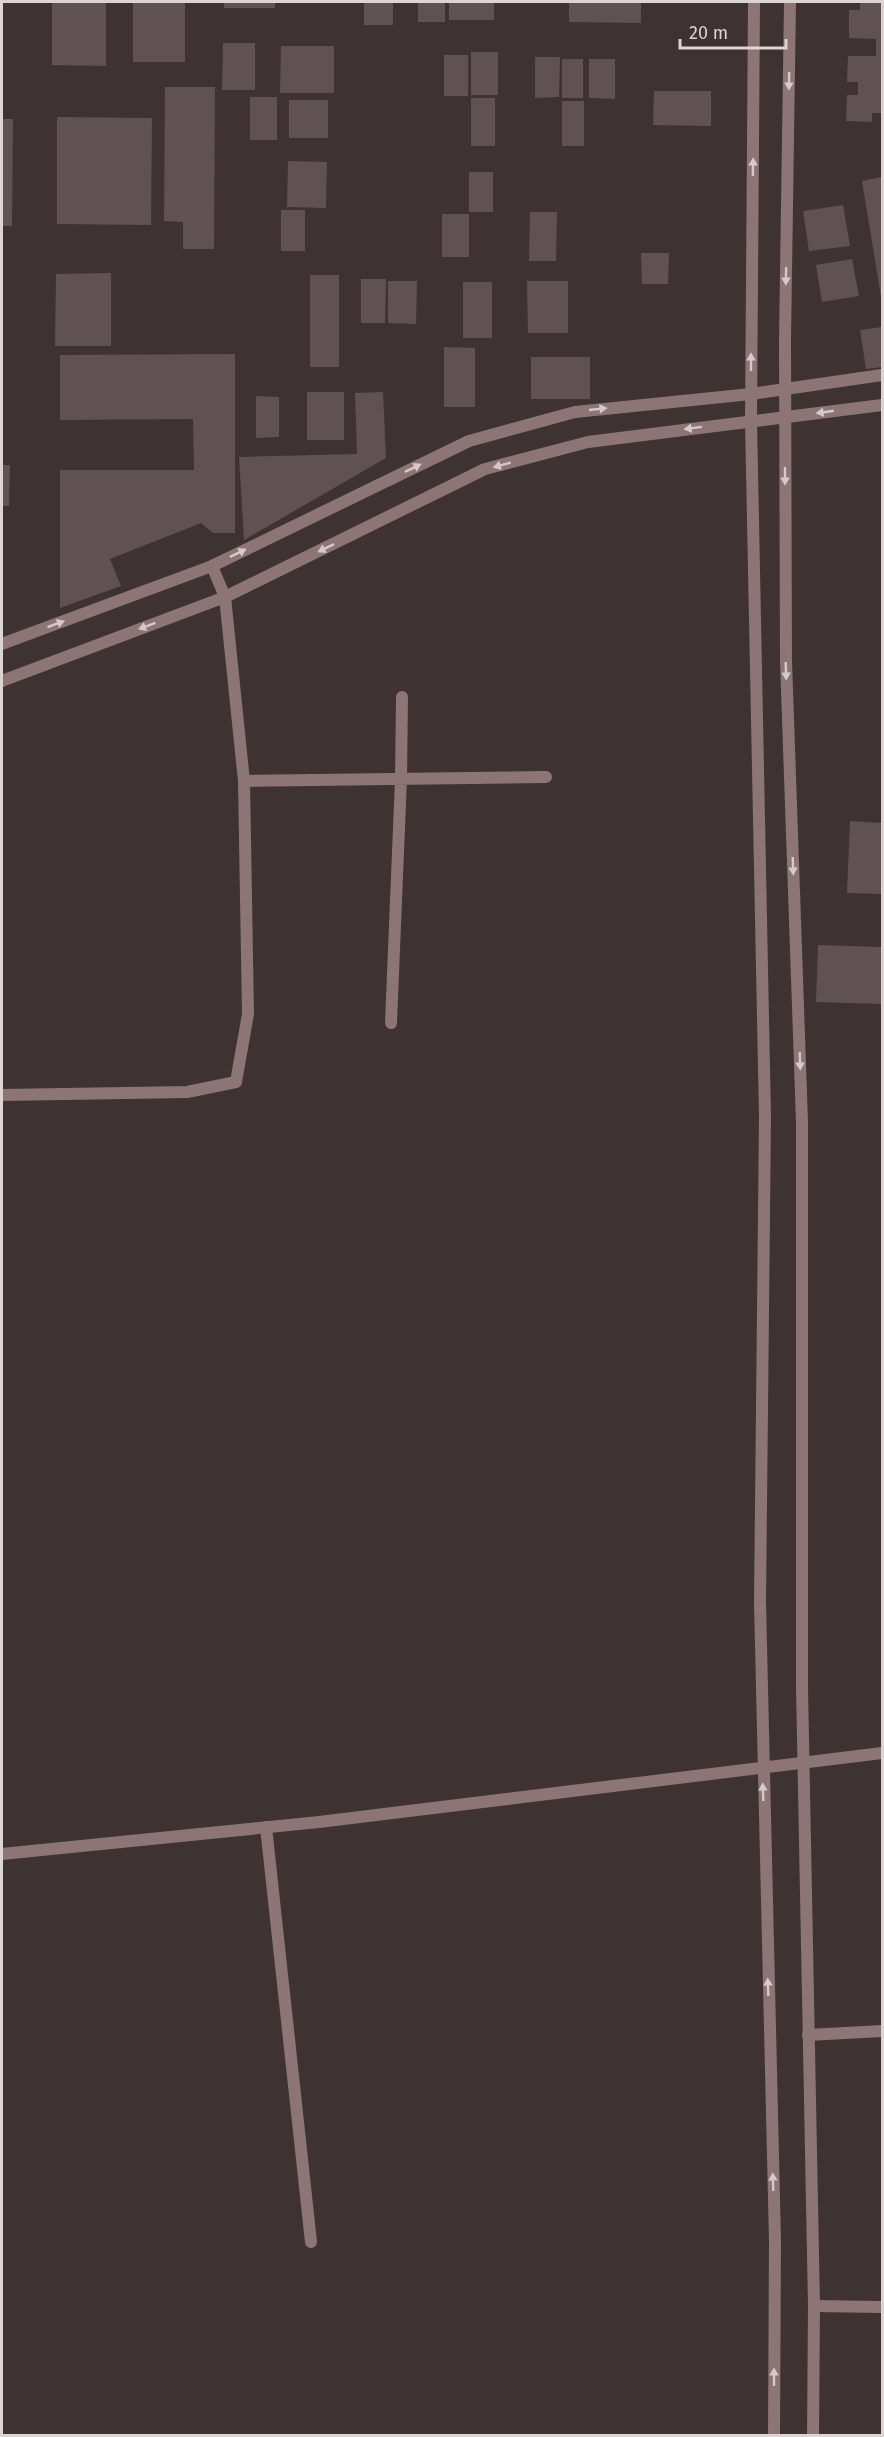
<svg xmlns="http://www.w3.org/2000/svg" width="884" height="2437" font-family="'Fira Sans',sans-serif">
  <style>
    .building { fill: #605252 }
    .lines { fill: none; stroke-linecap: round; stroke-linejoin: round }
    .service { stroke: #8d7475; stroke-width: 12 }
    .minor { stroke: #8d7475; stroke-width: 12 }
    .tertiary { stroke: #8d7475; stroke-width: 12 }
    .oneway { fill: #d5caca }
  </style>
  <rect width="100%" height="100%" fill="#3f3233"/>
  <path class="building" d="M52,2H106V66L52,65Z
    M133,2H185V62H133Z
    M224,2H275V8H224Z
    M364,2H393V25H364Z
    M418,2H445V22H418Z
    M449,2H494V20H449Z
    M569,2H641V23L569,22Z
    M860,2H882V113H872V122L846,121L847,95H858V82H847L848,56H876V39L849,38V10H860Z
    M223,43H255V90H222Z
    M281,46H334V93H280Z
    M471,52H498V95H471Z
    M444,55H468V96H444Z
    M535,57H560L559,97L535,98Z
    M562,59H583V98H562Z
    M589,59H615V99L589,98Z
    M165,87H215L214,249H183V222L164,221Z
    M654,91H711V126L653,125Z
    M250,97H277V140H250Z
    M471,98H495V146H471Z
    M289,100H328V138H289Z
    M562,101H584V146H562Z
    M57,117L152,118L151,225L57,224Z
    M2,119H13L12,226H2Z
    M288,161L327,162L326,208L287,207Z
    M469,172H493V212H469Z
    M882,177V297H881L862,181Z
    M843,205L850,246L809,251L803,211Z
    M281,210H305V251H281Z
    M530,212H557L556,261H529Z
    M442,214H469V257H442Z
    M641,253H669L668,284H642Z
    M852,259L859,296L822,302L816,265Z
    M111,273V346H55L56,274Z
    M310,275H339V367H310Z
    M361,279H386L385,323H361Z
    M388,281H417L416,324L388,323Z
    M527,281H568V333H528Z
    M463,282H492V338H463Z
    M882,327V367L866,369L860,330Z
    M444,347L475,348V407H444Z
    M235,354V533H213L201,523L110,559L121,586L60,608V470H194L193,419L60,420V355Z
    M531,357H590V399H531Z
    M307,392H344V440H307Z
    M383,392L386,458L244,540L239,457L357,454L355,393Z
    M256,396L279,397V437L256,438Z
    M2,465H10L9,506H2Z
    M850,821L882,823V894L847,893Z
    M818,945L882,947V1004L816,1002Z"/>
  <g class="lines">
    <path class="service" d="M244,781L546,777
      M391,1023L401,779L402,697
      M2,1095L187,1092L236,1082L248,1014L244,781L225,597L212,566
      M266,1827L311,2242"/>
    <path class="minor" d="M2,644L212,566L469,441L575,412L751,394L882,375
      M2,681L225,597L485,469L588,442L882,405
      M2,1854L319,1822L882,1753
      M808,2035L882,2031
      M814,2306L882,2307"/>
    <path class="tertiary" d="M754,2L751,421L765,1117L760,1602L775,2241L774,2436
      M790,2L785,341L786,661L802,1122V1687L814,2306L813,2436"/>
  </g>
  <defs><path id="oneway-solid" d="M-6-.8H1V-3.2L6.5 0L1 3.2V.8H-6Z" transform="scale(1.5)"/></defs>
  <g class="oneway">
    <use href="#oneway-solid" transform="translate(789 81) rotate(91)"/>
    <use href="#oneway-solid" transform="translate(753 167) rotate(-89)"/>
    <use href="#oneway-solid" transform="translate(786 276) rotate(91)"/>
    <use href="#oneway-solid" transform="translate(751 362) rotate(-90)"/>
    <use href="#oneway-solid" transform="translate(598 409) rotate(-6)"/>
    <use href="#oneway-solid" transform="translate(825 412) rotate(172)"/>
    <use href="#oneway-solid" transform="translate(693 428) rotate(173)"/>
    <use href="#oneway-solid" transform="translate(502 465) rotate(165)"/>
    <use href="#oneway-solid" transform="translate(413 468) rotate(-26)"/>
    <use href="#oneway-solid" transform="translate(785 476) rotate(90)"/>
    <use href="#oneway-solid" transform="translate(326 548) rotate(154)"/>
    <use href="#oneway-solid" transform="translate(238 553) rotate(-26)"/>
    <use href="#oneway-solid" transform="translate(56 624) rotate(-20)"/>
    <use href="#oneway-solid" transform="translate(147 626) rotate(159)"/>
    <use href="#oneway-solid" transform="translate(786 671) rotate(88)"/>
    <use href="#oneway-solid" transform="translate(793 866) rotate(88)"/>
    <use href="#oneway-solid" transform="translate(800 1061) rotate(88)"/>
    <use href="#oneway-solid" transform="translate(763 1792) rotate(-92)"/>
    <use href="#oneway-solid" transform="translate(768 1987) rotate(-92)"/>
    <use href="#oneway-solid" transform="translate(773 2182) rotate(-92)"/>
    <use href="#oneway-solid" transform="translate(774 2377) rotate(-90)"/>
  </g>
  <rect width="884" height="2437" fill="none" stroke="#ddd4d4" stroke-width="6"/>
  <path d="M680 39v9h106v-9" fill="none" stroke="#ddd4d4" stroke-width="3"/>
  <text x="689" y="39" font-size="18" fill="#ddd4d4" stroke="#3f3233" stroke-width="4.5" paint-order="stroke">20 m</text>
</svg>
